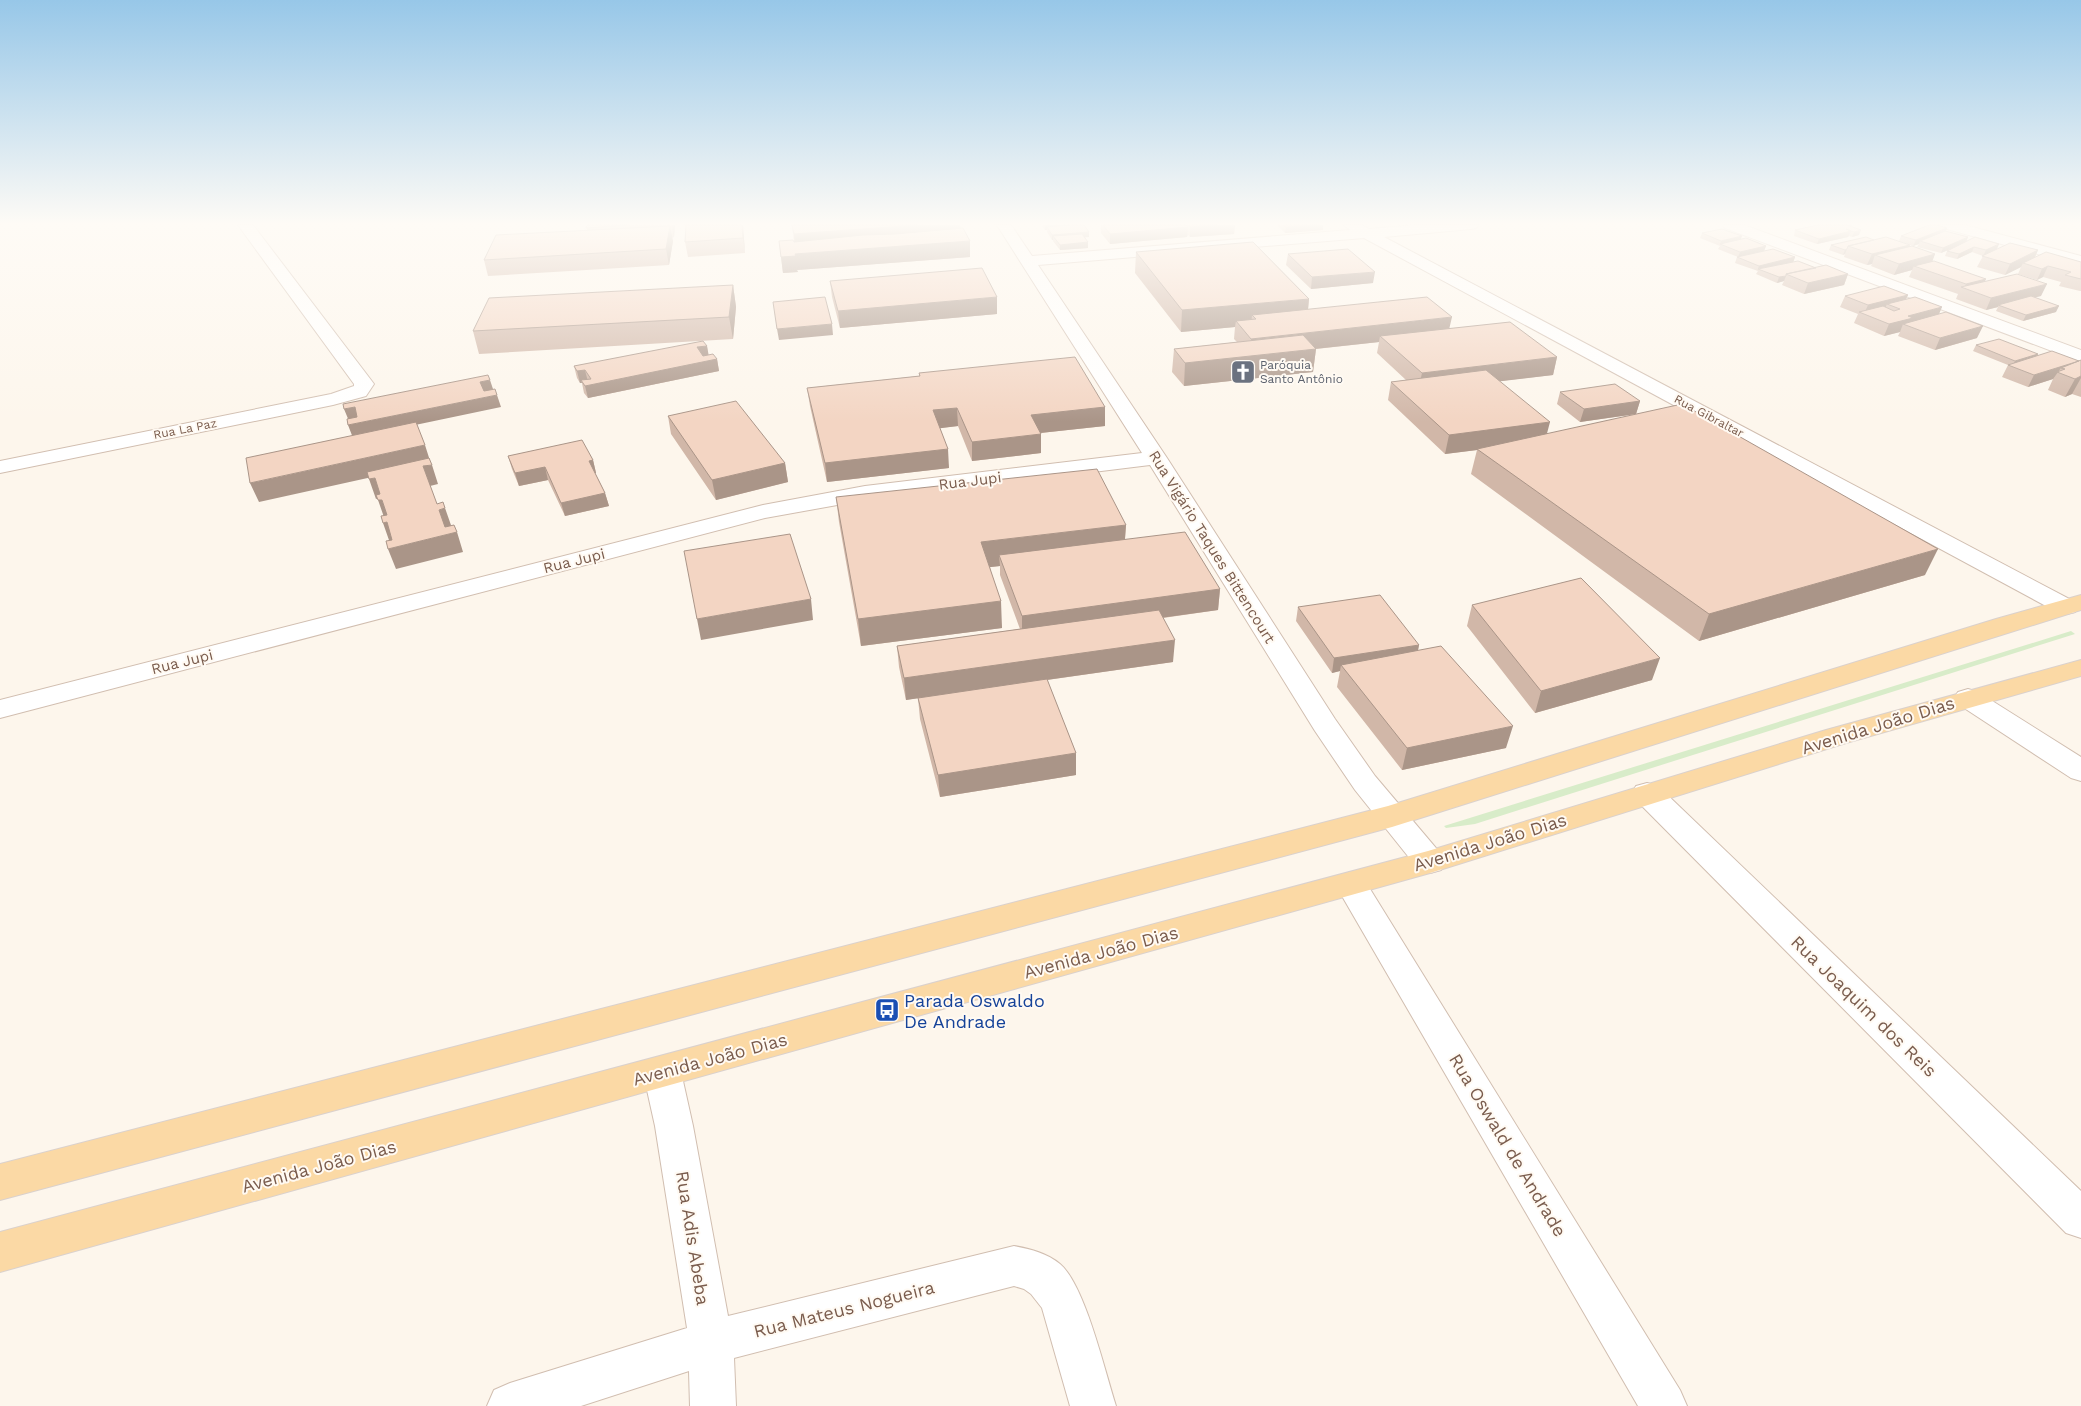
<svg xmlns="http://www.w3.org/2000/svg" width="2081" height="1406" font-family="'Work Sans',sans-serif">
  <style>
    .green { fill: #d8ecc9 }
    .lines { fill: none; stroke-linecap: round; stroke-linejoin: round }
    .street-casing { stroke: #d1beb0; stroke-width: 2 }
    .primary-casing { stroke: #dad1cd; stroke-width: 2 }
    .street { fill: #fff; fill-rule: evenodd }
    .primary { fill: #fbd9a5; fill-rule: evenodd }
    .wall { fill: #d1b7a8; fill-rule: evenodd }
    .shaded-wall { fill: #aa9588 }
    .building { fill: #f3d5c3; stroke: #aa9588 }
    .labels { text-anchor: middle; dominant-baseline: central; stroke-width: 4; stroke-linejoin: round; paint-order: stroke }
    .far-worship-label { font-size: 12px; fill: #5b616d; stroke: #fffaf3; text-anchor: start }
    .far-street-label { font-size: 12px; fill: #7a5c4d; stroke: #fffaf3 }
    .street-label { font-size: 15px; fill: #7a5c4d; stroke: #fffaf3 }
    .near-street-label { font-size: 18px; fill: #7a5c4d; stroke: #fffaf3 }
    .near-transit-label { font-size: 18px; fill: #164399; stroke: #fffaf3; text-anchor: start }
  </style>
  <rect width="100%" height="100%" fill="#fdf6ec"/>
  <path class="green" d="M2071,631L2075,634L1475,824L1446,828L1444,826Z"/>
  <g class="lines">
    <defs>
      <path id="street" d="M238,225H253L371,380L374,384L366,396L333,405L0,473V461L331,394L354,386V384Z
        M997,225H1011L1032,256L1350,230L1344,225H1362L1369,229L1416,225H1478L1476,228L1471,229L1384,237L2075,602L2078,607L2075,612L2066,614L2057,612L1364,238L1038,265L1167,458L1335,719L1375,776L1441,854L1446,862L1441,870L1430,873L1419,870L1355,790L1315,731L1150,465L865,500L765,518L0,718V700L763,505L865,486L1142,453Z
        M1723,225H1744L2081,350V362L1725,228Z
        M1941,225H1965L2081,256V266L1943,228Z
        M1968,689L1978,692L2081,757V781L2071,778L1958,704L1954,698L1958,692Z
        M1647,783L1658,786L2081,1191V1238L2066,1233L1636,800L1632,793L1636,786Z
        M1351,872L1362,876L1680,1390L1687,1406H1638L1335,884L1340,876Z
        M662,1056L675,1061L681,1072L693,1126L728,1316L1014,1246C1030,1249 1047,1253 1060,1264C1085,1285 1105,1372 1116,1406H1070L1042,1308L1031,1294L1024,1289L1014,1286L734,1358L736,1406H690L689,1371L581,1406H487L494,1390L510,1383L687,1328L655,1126L643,1072L649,1061Z"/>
      <path id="primary" d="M2081,595V610L1392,827L0,1200V1164L1388,806L1996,619Z
        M2081,660V676L1846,743L1430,873L0,1272V1232L1428,851L1826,730Z"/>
    </defs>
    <use href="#street" class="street-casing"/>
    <use href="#primary" class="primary-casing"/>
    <use href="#street" class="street"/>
    <use href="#primary" class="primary"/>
  </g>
  <path class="wall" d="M587,225H675L674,237L672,238L673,241L669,265L488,276L484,260L587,230Z
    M743,225L745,253L688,257L685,242Z
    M792,225H960L961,228L970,257L797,270L798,272L783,273L779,241L794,242Z
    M1042,225H1085V226L1089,232V237H1085L1088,248L1060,250L1053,241V240H1052L1047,232V230H1045Z
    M1101,225H1235L1234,234L1190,237L1188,235L1187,237L1110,244L1101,233Z
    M1277,225H1323V230L1285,233Z
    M1818,225H1856L1852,226L1859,235L1852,237L1849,236L1848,237L1817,244L1794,236L1795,230Z
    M1947,228L1946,231L1968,237L1966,242L1997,249L2038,250L2035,258L2081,262V291H2080L2059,286L2061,282L2043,277L2037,280L2018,274L2041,296L2034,297L2056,312L2023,321L1996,311L1998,307L1986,310L1956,299L1958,294L1909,277L1912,270L1894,275L1871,266L1872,264L1867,265L1844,257L1845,254L1843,255L1829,250L1831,245L1874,240L1899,241L1901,236ZM1902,242L1913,246L1919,244L1917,247L1941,253L1949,250L1947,251L1945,256L1957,259L1972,252L1983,256L1977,267L2005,275L2021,267L2018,274L1985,282L1932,261L1935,254L1909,247Z
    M1702,233L1741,239L1766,246L1764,251L1795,257L1793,262L1816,268L1848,274L1844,285L1804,294L1782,285L1784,281L1777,283L1756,274L1758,271L1735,263L1737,257H1738L1718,249L1720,246L1700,238Z
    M1136,252L1309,299L1308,309L1450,328L1557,357L1553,375L1500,381L1546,433L1925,575L1699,641L1471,474L1477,450L1445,454L1388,400L1391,382L1406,380L1377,353L1379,342L1316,349L1313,372L1184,386L1172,372L1174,349L1237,342L1234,339L1235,327L1181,332L1135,273Z
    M1288,254L1373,283L1311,289L1286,265Z
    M830,281L997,314L840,328L832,297Z
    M733,285L736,307L733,339L479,354L473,331Z
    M1845,296L1906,299L1939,314L1977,338L1935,350L1898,336L1900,332L1884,336L1854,323L1858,314L1840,307Z
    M1976,345L2038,355L2079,361L2081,360V397L2072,394L2065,397L2048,390L2053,379L2028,387L2002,377L2008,365L1973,351Z
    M707,346L708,355L717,359L719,371L588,398L584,393L582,383H580L577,378L574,366Z
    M919,373L1105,407V426L1040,433L1041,453L972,461L958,426L940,428L949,468L827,482L810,406L807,388L919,376Z
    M1560,392L1640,401L1636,414L1580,422L1557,404Z
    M668,416L785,463L788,482L716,500L671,434Z
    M508,456L593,460L596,473H595L605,493L609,506L565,516L548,480L519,486L512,469Z
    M836,497L1126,525L1125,539L1220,589L1218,610L1163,618L1173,662L1047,680L1076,753V775L940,797L920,719L918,698L906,700L899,667L897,646L1020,629L1000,575V566L990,567L1002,628L861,646L839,522Z
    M1472,605L1652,680L1535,713L1467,626Z
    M1298,607L1419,645L1418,651L1506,748L1402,770L1337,687L1340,671L1332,673L1296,621Z"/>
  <path class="shaded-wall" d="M672,225H675L674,237Z
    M742,225H743L745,253L743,238Z
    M917,225H960L961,237L795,249L794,234Z
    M1045,225H1085V227H1047V230H1045Z
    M1217,225H1235L1234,234L1190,237V227Z
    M1317,225H1323V230L1285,233L1286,227Z
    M670,226L673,241L669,265L666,249Z
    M1188,227L1187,237L1110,244V234Z
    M1947,228L1945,233L1920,241L1919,244L1913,246L1916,240Z
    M1861,230L1859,235L1852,237L1854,232Z
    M1851,231L1848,237L1817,244L1819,239Z
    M1089,232V237L1056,240L1053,236V240H1052V235Z
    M1742,236L1740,242L1720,244L1721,241Z
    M1968,237L1966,242L1941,253L1943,248Z
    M970,241V257L797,270L798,272L783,273L781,257L795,254Z
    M1088,242V248L1060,250V245Z
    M1999,244L1997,249L1983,256L1986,250Z
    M1910,245L1905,256L1875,255L1872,264L1867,265L1872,254Z
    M1766,246L1764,251L1738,257L1740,252Z
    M1974,247L1972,252L1957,259L1959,254Z
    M1847,249L1845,254L1843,255L1845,250Z
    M2038,250L2033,261L2023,263L2021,267L2005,275L2010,264Z
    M1935,254L1931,265L1914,266L1912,270L1894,275L1899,264Z
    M1795,257L1793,263L1758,269L1757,271L1759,266Z
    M2048,266L2043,277L2037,280L2042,269Z
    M1375,272L1373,283L1311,289L1312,277Z
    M1848,274L1844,285L1804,294L1808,283Z
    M1786,276L1784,281L1777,283L1779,277Z
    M1986,279L1981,290L1964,288L1966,284Z
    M2047,284L2041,296L2000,306L1998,305V307L1986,310L1991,298Z
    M733,285L736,307L733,339L729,317Z
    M1908,295L1903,306L1887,304L1884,311L1864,314L1868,305Z
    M997,297V314L840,328L838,311Z
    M1309,299L1307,320L1256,319L1252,315L1251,326L1236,321L1235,327L1181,332L1182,310Z
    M2059,306L2056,312L2023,321L2026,315Z
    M1942,307L1937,319L1903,324L1900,332L1884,336L1889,324L1908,316Z
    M1452,317L1448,334L1380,336L1379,342L1250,356L1251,339Z
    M832,324L833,335L779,340L777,329Z
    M1983,326L1977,338L1935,350L1940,338Z
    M707,346L709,357L699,359L697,347Z
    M1316,349L1313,372L1184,386L1185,363Z
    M2038,354L2035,360L2012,367L2015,361Z
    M1557,357L1553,375L1418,391L1422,373Z
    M717,359L719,371L588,398L585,386Z
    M2079,361L2065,369L2061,368L2053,379L2028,387L2034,375Z
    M585,370L588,382L581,380L582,383H580L577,371Z
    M2081,376V378L2072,394L2065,397L2075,379Z
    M490,380L494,392L483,394L480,382Z
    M497,395L501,407L353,438L348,425Z
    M1640,401L1636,414L1580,422L1584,409Z
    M355,407L359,419L349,421L344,409Z
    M1105,407V426L1031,434V415Z
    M957,408L958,426L934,429L933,410Z
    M1550,422L1545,441L1477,449V450L1445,454L1449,435Z
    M1041,434V453L972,461V442Z
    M425,445L431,464L259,502L250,483Z
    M948,449L949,468L827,482L825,463Z
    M593,460L596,473L592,474L589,461Z
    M785,463L788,482L716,500L712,480Z
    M432,465L438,484L430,486L423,466Z
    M545,467L548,480L519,486L515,473Z
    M375,478L382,497L376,499L369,479Z
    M605,493L609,506L565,516L561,503Z
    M378,500H382L389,519L385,520Z
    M445,508L452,528L445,530L439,510Z
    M387,522L394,542L390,543L383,523Z
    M1126,525L1124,551L999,555L1000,566L982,568L981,542Z
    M457,532L463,552L396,569L388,549Z
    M1938,549L1925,575L1699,641L1709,614Z
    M1220,589L1218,610L1022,637V616Z
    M811,599L813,620L701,640L697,619Z
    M1001,601L1002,628L861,646L858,619Z
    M1175,640L1173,662L906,700L904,678Z
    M1419,645L1416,659L1341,665L1340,671L1332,673L1334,658Z
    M1660,658L1652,680L1535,713L1541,691Z
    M1513,726L1506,748L1402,770L1407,748Z
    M1076,753V775L940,797L938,775Z"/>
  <path class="building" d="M587,225H627L586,228Z
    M686,225H742L743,238L685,242Z
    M792,225H917L794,234Z
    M1070,225H1084L1089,232L1052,235L1047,227Z
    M1103,225H1186L1188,227L1110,234Z
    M1189,225H1217L1190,227Z
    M1283,225H1317L1286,227Z
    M1818,225H1847L1861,230L1854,232L1846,229L1851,231L1819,239L1795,230Z
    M1929,225H1937L1947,228L1916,240L1901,236Z
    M670,226L666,249L484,260L496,235Z
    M963,228L970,241L795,254L796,256L781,257L779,241L793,240L794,242L863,235L895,234Z
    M1722,229L1742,236L1721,241L1702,233Z
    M1945,231L1968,237L1943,248L1920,241Z
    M1082,234L1088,242L1060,245L1053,236Z
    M1866,237L1874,240L1848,246L1847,249L1845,250L1831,245Z
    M1886,237L1910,245L1872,254L1848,246Z
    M1975,237L1999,244L1986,250L1974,247L1959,254L1947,251Z
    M1746,238L1766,246L1740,252L1720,244Z
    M1253,242L1309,299L1182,310L1136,252Z
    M2010,243L2038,250L2010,264L1982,256Z
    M1912,246L1935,254L1899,264L1875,255Z
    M1348,249L1375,272L1312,277L1288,254Z
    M1773,249L1795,257L1759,266L1737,257Z
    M2046,252L2081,262V279L2065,275L2071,272L2048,266L2042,269L2023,263Z
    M1798,261L1816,268L1786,274V276L1779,277L1758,269Z
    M1934,261L1986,279L1966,284L1914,266Z
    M1826,265L1848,274L1808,283L1786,274Z
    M982,268L997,297L838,311L830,281Z
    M2017,274L2047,284L1991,298L1961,287Z
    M733,285L729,317L473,331L489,298Z
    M1884,286L1908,295L1868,305L1845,296Z
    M2031,296L2059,306L2026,315L1998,305Z
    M825,297L832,324L777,329L773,302Z
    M1427,297L1452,317L1251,339L1236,321L1256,319L1252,315Z
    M1915,297L1942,307L1908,316L1913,318L1889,324L1859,312L1883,306L1894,311L1900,309L1887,304Z
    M1946,312L1983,326L1940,338L1903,324Z
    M1510,322L1557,357L1422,373L1380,336Z
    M1303,335L1316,349L1185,363L1174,349Z
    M1999,339L2038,354L2015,361L1976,345Z
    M703,341L707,346L697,347L703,356L713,354L717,359L585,386L581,380L591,379L585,370L577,371L574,366Z
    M2052,351L2079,361L2034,375L2008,365Z
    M1075,357L1105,407L1031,415L1041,434L972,442L957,408L933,410L948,449L825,463L807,388L920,376L919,373Z
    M2081,360V376L2075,379L2057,372L2065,369L2061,368Z
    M1486,370L1550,422L1449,435L1391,382Z
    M488,375L490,380L480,382L484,391L495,389L497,395L348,425L347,419L357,417L355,407L344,409L343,404Z
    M1615,384L1640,401L1584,409L1560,392Z
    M736,401L785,463L712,480L668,416Z
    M1682,404L1938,549L1709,614L1477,449Z
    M416,422L425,445L250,483L246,458Z
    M582,440L593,460L589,461L605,493L561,503L545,467L515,473L508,456Z
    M429,458L432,465L423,466L437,504L443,502L445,508L439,510L445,527L454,525L457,532L388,549L386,541L392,540L387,522L383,523L381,516L387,515L382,500H378L376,495L380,494L375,478L369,479L367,472Z
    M1097,469L1126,525L981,542L1001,601L858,619L836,497Z
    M1185,532L1220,589L1022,616L999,555Z
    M790,534L811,599L697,619L684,551Z
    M1581,578L1660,658L1541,691L1472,605Z
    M1380,595L1419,645L1334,658L1298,607Z
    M1159,610L1175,640L904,678L897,646Z
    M1441,646L1513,726L1407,748L1341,665Z
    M1047,679L1076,753L938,775L918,698Z"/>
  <linearGradient id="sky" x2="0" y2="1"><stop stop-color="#97c7e8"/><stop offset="0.53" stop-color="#fefbf6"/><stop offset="1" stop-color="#fefbf6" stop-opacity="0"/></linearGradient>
  <rect width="2081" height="422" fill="url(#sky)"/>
  <defs>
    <symbol id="church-square" viewBox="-11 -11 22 22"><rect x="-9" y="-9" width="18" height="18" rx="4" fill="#6b7280" stroke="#fffaf3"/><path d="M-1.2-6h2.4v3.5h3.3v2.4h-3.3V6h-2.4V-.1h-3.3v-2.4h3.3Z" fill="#fff"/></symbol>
    <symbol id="bus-square" viewBox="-11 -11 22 22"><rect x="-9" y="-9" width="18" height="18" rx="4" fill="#1a4fb4" stroke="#fffaf3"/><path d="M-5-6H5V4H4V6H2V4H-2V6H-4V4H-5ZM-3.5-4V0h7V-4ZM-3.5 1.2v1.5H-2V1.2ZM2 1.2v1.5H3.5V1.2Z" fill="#fff"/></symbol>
  </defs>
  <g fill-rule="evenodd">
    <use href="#church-square" x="1229" y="358" width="28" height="28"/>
    <use href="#bus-square" x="873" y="996" width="28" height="28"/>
  </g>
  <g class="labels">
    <g class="far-worship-label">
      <text x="1260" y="365">Paróquia<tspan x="1260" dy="14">Santo Antônio</tspan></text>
    </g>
    <g class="far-street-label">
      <text transform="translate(1709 416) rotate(28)">Rua Gibraltar</text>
      <text transform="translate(185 429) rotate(-11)">Rua La Paz</text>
    </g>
    <g class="street-label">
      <text transform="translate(970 481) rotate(-7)">Rua Jupi</text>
      <text transform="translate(1212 547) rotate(58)">Rua Vigário Taques Bittencourt</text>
      <text transform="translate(574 561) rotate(-14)">Rua Jupi</text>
      <text transform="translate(182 662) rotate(-14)">Rua Jupi</text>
    </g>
    <g class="near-street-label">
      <text transform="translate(1878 725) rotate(-17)">Avenida João Dias</text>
      <text transform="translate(1490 842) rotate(-17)">Avenida João Dias</text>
      <text transform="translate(1101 952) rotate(-15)">Avenida João Dias</text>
      <text transform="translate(1864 1006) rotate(44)">Rua Joaquim dos Reis</text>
      <text transform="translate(710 1059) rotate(-15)">Avenida João Dias</text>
      <text transform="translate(1508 1145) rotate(59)">Rua Oswald de Andrade</text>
      <text transform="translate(319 1166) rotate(-15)">Avenida João Dias</text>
      <text transform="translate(693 1238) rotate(81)">Rua Adis Abeba</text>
      <text transform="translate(844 1309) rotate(-14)">Rua Mateus Nogueira</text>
    </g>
    <g class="near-transit-label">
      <text x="904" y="1000">Parada Oswaldo<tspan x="904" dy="21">De Andrade</tspan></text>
    </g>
  </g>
</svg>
